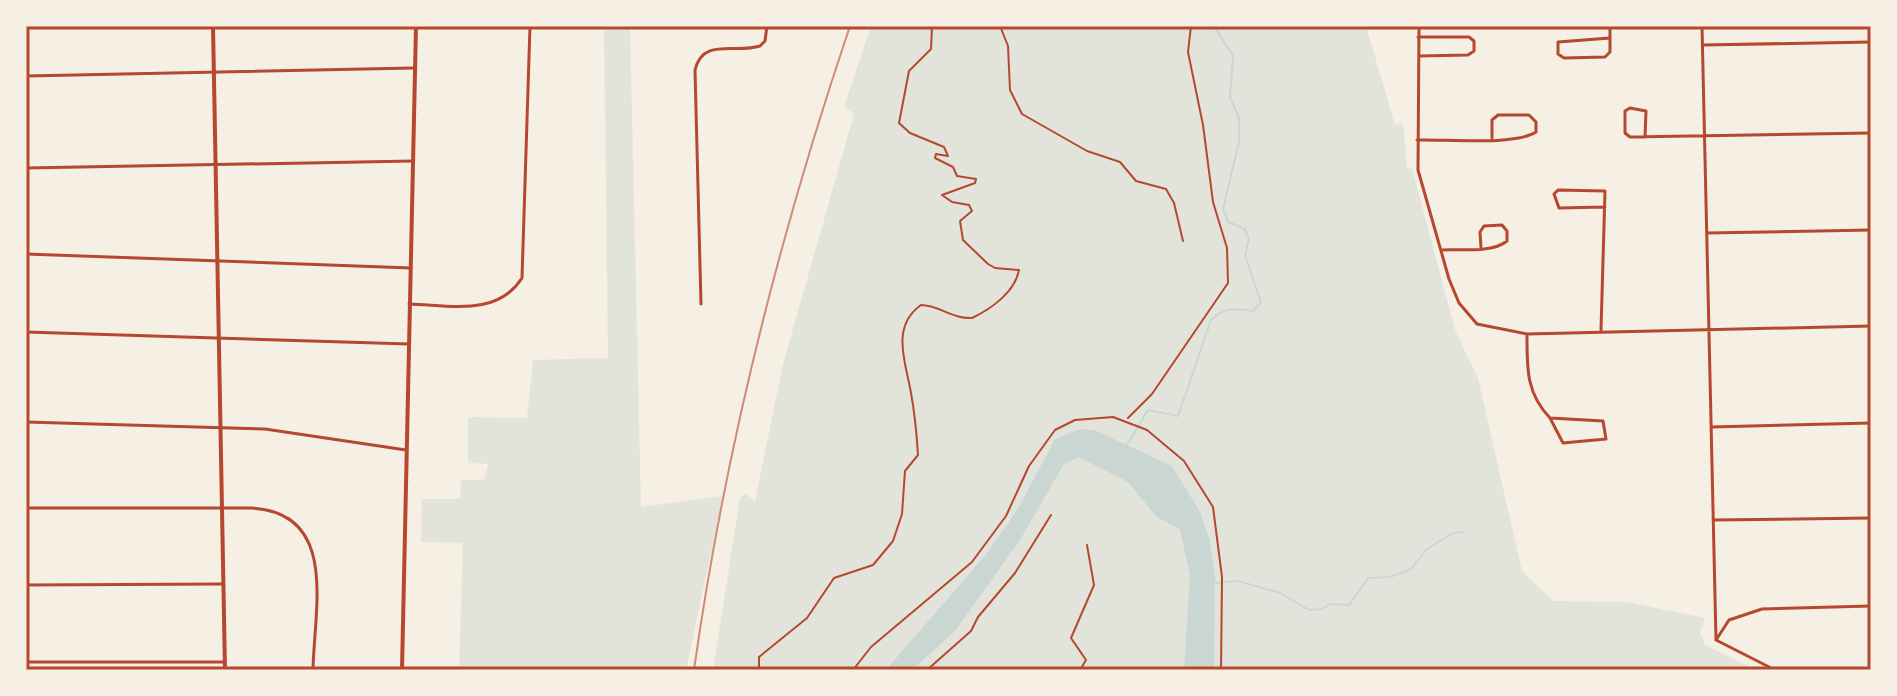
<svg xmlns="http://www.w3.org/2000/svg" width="1897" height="696" font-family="'DejaVu Sans',sans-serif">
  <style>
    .green { fill: #e2e4dc }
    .water { fill: #c9d6d2 }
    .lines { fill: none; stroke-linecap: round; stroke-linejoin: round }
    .stream { stroke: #c9d6d2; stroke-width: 2 }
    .path { stroke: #b5482f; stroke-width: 2 }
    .minor { stroke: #b5482f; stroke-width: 3 }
    .tertiary { stroke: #b5482f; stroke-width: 4 }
    .rail { stroke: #cf8b77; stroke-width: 2 }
    .neatline { fill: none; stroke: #b5482f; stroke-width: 3 }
  </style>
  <rect width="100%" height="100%" fill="#f6efe4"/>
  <path class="green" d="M604,26H630L641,507L723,496L686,670H459L463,543L421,542L422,499H460L461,480H484L488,464L468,463V417L527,418L533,360L608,358Z
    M871,26H1366L1395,125L1403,123L1407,169L1412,168L1455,330L1478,378L1522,571L1553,601L1627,602L1705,618L1700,632L1705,645L1757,670H713L740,498L746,494L755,501L783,364L854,114L844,107Z"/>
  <path class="water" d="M1080,429L1094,430L1172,466L1200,512L1209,538L1215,576L1214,670H1184L1190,576L1180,529L1157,517L1128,482L1079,457L1064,464L1020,540L955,631L912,670H886L988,552L1019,507L1055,439Z"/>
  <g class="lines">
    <path class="stream" d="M1126,447L1148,410L1178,416L1211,320C1225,307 1234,308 1253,311L1261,302L1245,256L1249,239L1245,229L1228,222L1223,209L1239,142V118L1230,97L1233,56L1214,26
      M1215,583L1238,581L1280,593L1309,610L1322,609L1330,604L1349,605L1368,578L1390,577L1411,569L1427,549L1453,533L1464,532"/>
    <path class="path" d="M1000,26L1008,46L1010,90L1022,114L1087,151L1120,162L1136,181L1166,189L1174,203L1183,241
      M1128,418L1152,394L1228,283L1227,248L1213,202L1203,125L1188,52L1191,26
      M759,670V657L807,618L834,578L873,565L893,541L902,514L905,471L918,455C917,439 914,409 911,393C906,363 890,327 921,305C939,305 952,319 972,318C991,309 1015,292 1019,270L995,268L988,264L963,240L960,221L972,211L969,205L952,202L942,195L975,183L976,179L957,176L953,167L935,158L936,154L948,156L944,147L910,133L899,123L909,71L931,49L932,26
      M853,670L871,647L972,562L1006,516L1029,466L1055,430L1075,420L1113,417L1147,430L1184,461L1213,507L1222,577L1221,670
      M927,670L971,631L978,617L1015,573L1051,515
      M1080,670L1086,660L1071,638L1094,585L1087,545"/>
    <path class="minor" d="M1419,26L1418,170L1449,279L1459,303L1477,324L1527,334L1871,326
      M1702,26L1716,640
      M1418,37H1469L1474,41V51L1468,55L1419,56
      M1610,38L1558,42V54L1564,58L1605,57L1610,52V26
      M1703,45L1871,42
      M26,76L413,68
      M1645,137L1646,111L1630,108L1625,111V133L1630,137L1871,133
      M1417,140C1445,139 1515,146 1536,132V122L1529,115H1498L1492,120V138
      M26,168L413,161
      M1707,233L1871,230
      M1441,250C1460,249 1493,253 1507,241V231L1502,225L1484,226L1480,232L1481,248
      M26,254L411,268
      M409,304C450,305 497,317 522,278L530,26
      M701,304L695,70C703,37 735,54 760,46L765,41L767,26
      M1601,330L1605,191L1558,190L1554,194L1559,208L1605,207
      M26,332L409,344
      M1527,334C1527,368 1526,393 1550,418L1603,421L1606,439L1563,443L1550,418
      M26,422L265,429L406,450
      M1711,427L1871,423
      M26,508H252C339,513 314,609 313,670
      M1713,520L1871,518
      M26,585L222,584
      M1716,640L1729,620L1762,609L1871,606
      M1716,640L1775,670
      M26,662H225"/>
    <path class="tertiary" d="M213,26L225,670
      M402,670L416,26"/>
    <path class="rail" d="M694,670C725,450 779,236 850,26"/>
  </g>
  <rect width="1897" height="696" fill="none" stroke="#f6efe4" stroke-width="56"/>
  <rect x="28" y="28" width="1841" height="640" class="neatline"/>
</svg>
